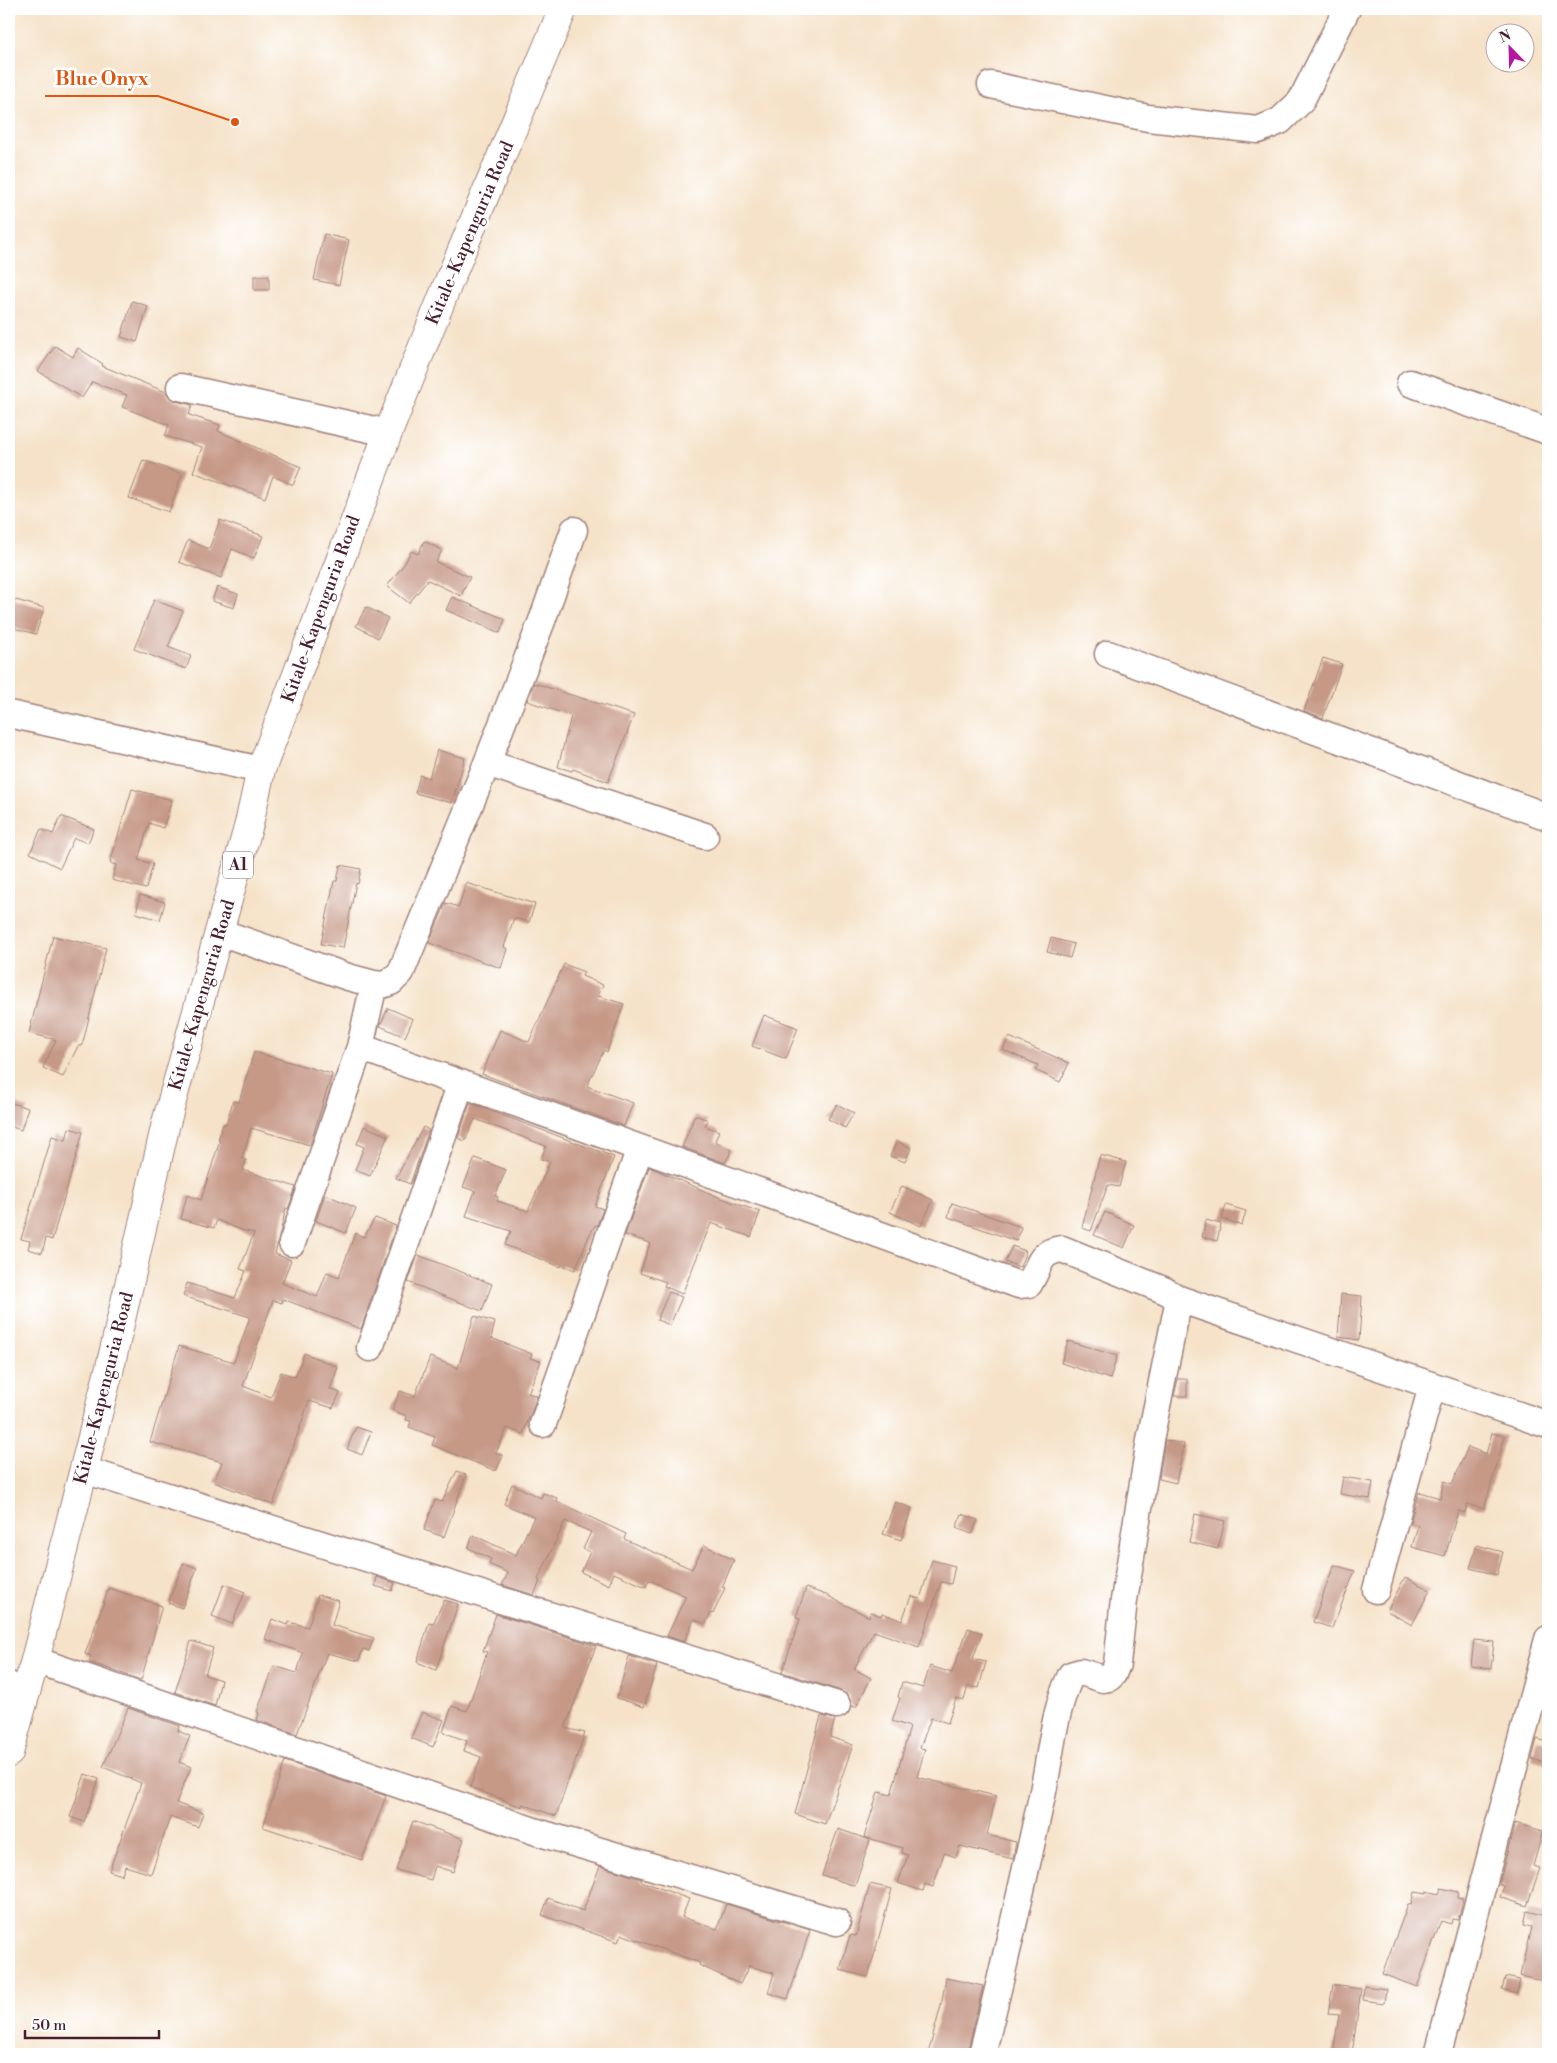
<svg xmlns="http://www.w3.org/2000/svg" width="1557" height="2063" font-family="'Libre Bodoni',serif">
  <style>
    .building { fill: #c69987 }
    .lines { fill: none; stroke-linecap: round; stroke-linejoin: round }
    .minor-casing { stroke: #a0807a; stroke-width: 29 }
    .highway-casing { stroke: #a0807a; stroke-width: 30 }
    .minor { stroke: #fff; stroke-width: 26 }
    .highway { stroke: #fff; stroke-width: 28 }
    .labels { text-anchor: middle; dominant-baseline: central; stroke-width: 5; stroke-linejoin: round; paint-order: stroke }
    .shield { fill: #fff; stroke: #80626b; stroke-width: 1 }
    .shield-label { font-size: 16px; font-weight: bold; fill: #4a1f2b }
    .street-label { font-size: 18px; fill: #4a1f2b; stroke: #fff }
    .leader { fill: none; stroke: #e0560e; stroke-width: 2 }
    .callout-dot { fill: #e0560e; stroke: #fff; stroke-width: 2 }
    .callout-label { font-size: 19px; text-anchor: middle; font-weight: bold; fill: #e0560e; stroke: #fff; stroke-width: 5; stroke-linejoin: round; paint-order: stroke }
  </style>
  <rect width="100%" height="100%" fill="#fff"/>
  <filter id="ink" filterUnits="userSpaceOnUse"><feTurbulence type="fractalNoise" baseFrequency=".02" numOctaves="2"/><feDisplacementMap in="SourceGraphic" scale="10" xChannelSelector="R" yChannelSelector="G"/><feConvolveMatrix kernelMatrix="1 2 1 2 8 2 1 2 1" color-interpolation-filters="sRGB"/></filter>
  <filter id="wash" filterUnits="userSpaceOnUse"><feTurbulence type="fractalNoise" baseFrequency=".0096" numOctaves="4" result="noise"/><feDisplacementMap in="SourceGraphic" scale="20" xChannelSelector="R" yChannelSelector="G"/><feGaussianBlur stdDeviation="1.12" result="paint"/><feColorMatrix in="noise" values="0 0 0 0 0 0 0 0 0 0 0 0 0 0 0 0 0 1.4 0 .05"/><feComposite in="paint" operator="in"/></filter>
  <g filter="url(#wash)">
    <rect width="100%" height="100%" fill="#f5e2c8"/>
    <g id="blocks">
      <path class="building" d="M324,234L349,240L339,285L314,280Z
        M254,276H269V290H254Z
        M132,301L148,306L137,342L121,337Z
        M55,346L73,357L78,348L103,364L102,366L166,392L170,398L176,401L192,405L189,415L220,425L218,431L301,467L293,485L273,476L265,498L193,472L202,447L165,436L169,425L122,407L127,395L92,382L82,398L38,371Z
        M143,460L182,474L169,512L129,498Z
        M220,520L263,536L254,558L232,549L221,578L179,562L188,540L209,549Z
        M424,541L442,550L436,562L470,577L461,596L428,580L409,603L387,586L405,563L411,551L418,554Z
        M217,587L238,594L234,608L212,601Z
        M452,597L505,619L500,633L446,610Z
        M9,598L44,608L36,634L9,627Z
        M154,600L183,611L168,647L191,656L186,669L134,649Z
        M366,607L388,618L378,638L356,626Z
        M1323,658L1342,664L1323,718L1304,711Z
        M534,683L634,715L608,782L573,769L572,771L558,767L571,716L527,701Z
        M437,750L465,758L452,803L415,793L420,775L429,778Z
        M132,789L172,800L163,828L149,823L138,860L153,864L146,889L112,880L116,865L110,863Z
        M61,816L94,829L88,843L74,838L60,868L30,853L41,829L53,834Z
        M340,865L361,869L358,884L356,883L343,948L321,944L334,881H337Z
        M466,883L535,904L529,922L514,918L504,947L507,949L501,968L429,943L446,903L459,907Z
        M140,895L165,902L160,920L136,913Z
        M53,936L106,948L82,1046H78L63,1077L43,1068L56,1040L29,1033Z
        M1051,938L1074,944L1070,958L1047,952Z
        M564,964L584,972L582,976L603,985L598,996L624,1004L607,1052L604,1050L587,1086L633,1103L624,1126L482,1074L500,1030L529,1042Z
        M388,1008L413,1019L405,1037L380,1026Z
        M764,1015L798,1028L786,1059L752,1046Z
        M1009,1037L1069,1063L1060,1082L1035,1070L1038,1065L1003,1050Z
        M254,1052L332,1074L310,1145L251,1128L242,1158L246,1160L243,1170L296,1187L288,1209L286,1208L275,1254L291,1260L282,1283L317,1297L327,1272L339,1277L355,1233L364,1237L375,1218L396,1226L361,1329L283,1299L282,1303L273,1300L243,1386L271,1397L281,1372L295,1377L304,1353L338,1367L330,1389L340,1393L333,1408L309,1401L273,1505L214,1482L222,1462L150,1442L179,1346L234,1362L250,1317L183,1296L187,1283L235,1298L246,1271L240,1269L254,1233L241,1230L217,1220L214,1228L181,1219L187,1195L201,1200L220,1140H218L223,1124H226L233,1101L239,1102Z
        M9,1102L28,1108L21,1130L9,1126Z
        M470,1103L614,1157L595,1206L603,1209L597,1226L595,1225L589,1236L575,1270L562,1265L561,1267L505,1245L511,1231L466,1216L475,1191L463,1187L475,1158L506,1170L495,1196L498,1197L497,1201L528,1211L550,1162L541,1159L546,1146L475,1119L465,1141L458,1138Z
        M837,1104L854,1113L845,1128L828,1119Z
        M695,1115L708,1120L705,1126L719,1131L715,1141L732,1150L725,1163L682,1147Z
        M364,1126L388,1136L370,1176L355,1170L364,1147L357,1144Z
        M423,1127L429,1130L410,1184L396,1178Z
        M69,1128L83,1132L52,1240L46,1238L42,1253L28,1249L30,1241L21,1239L52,1136L66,1140Z
        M897,1141L911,1148L905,1162L890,1156Z
        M1100,1155L1126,1162L1119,1187L1108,1185L1091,1231L1082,1228Z
        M649,1167L721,1198L760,1212L751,1237L711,1223L682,1294L664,1286L666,1282L640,1273L650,1243L625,1235Z
        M902,1186L933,1200L921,1226L890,1212Z
        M325,1194L356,1208L346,1233L316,1221Z
        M952,1203L1021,1227L1016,1241L948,1217Z
        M1226,1205L1246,1211L1242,1225L1222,1219Z
        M1105,1212L1134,1225L1124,1248L1094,1235Z
        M1206,1220L1221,1224L1217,1241L1202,1237Z
        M1012,1246L1026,1251L1020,1267L1005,1262Z
        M418,1255L492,1284L482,1311L408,1282Z
        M669,1292L682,1297L670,1325L657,1320Z
        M1341,1294L1362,1296L1359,1340L1338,1337Z
        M474,1316L495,1322L491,1338L532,1354L530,1358L541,1361L528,1393L537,1396L523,1434L507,1428L496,1453L503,1456L496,1471L432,1445L435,1437L409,1427L411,1421L406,1420L407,1416L392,1410L400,1391L415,1396L430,1357L458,1368Z
        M1068,1341L1117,1356L1110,1379L1061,1363Z
        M1178,1379H1187V1396H1174Z
        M356,1427L371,1432L362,1455L347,1449Z
        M1492,1433L1505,1436L1484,1509L1467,1504L1465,1513L1458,1511L1445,1556L1412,1547L1418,1525L1410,1523L1419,1492L1440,1498L1444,1481L1452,1484L1468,1447L1486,1454Z
        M1165,1440L1184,1444L1176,1483L1159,1479Z
        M457,1471L466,1475L444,1537L424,1530L435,1500L442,1502Z
        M1343,1477L1373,1482L1370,1499L1340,1494Z
        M512,1484L541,1498L543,1493L557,1498L556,1501L626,1534L624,1539L692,1569L704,1545L734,1560L722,1587L725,1588L713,1614L711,1613L705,1624L694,1619L684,1642L667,1636L686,1596L649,1580L646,1587L614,1573L609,1585L581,1572L590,1552L583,1549L591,1532L565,1521L538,1580L540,1581L534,1595L502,1585L508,1573L489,1564L491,1559L468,1548L473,1535L516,1555L534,1517L504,1504Z
        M895,1502L912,1508L901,1540L883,1534Z
        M962,1514L978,1520L972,1534L956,1528Z
        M1195,1514L1225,1521L1218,1549L1189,1542Z
        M1477,1545L1503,1552L1497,1575L1470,1568Z
        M932,1560L955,1566L951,1584L941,1582L919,1647L874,1631L854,1669L871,1678L856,1707L852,1706L848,1695L841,1691L782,1672L800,1619L796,1617L806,1588L826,1595L869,1617L871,1612L881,1616L882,1613L902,1621L911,1596L920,1599Z
        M183,1563L197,1568L182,1608L168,1603Z
        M1334,1565L1355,1571L1332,1628L1313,1622Z
        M377,1577L395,1583L392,1591L375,1586Z
        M1405,1577L1430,1590L1412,1625L1387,1611Z
        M224,1584L245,1592L232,1624L212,1616Z
        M109,1588L162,1606L141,1680L89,1662L91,1656L85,1654Z
        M318,1595L339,1601L332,1625L374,1638L369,1651L363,1649L359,1661L327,1653L297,1734L257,1720L259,1713L257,1712L274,1666L297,1673L303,1653L265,1639L272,1619L288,1625L289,1622L308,1627Z
        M444,1600L458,1604L436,1670L417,1662L429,1623L433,1624Z
        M496,1614L596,1646L565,1728L585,1733L556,1816L522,1804V1807L470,1787L481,1757L464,1751L467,1741L443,1732L452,1706L467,1711L487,1652L483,1651Z
        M968,1628L982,1633L973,1659L986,1662L979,1688L968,1686L964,1700L956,1698L948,1723L931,1718L920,1748L925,1749L917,1777L996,1796L987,1835L1016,1842L1013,1859L960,1846L956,1857L944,1853L933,1887L925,1884L923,1891L898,1883L908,1855L902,1853L903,1848L864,1837L878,1792L891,1795L910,1727L892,1721L900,1698L898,1697L902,1682L923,1688L930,1666L952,1673Z
        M1474,1640L1494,1642L1491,1669L1471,1666Z
        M191,1641L213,1648L205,1675L221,1680L215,1706L175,1692Z
        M629,1656L657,1665L644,1707L617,1698Z
        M128,1708L180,1726L178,1731L190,1736L179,1762L191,1767L176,1803L203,1813L198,1827L170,1817L151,1874L125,1866L122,1875L109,1871L141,1783L103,1767Z
        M422,1712L444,1720L433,1747L411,1738Z
        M821,1716L835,1719L830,1737L853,1745L825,1824L795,1814Z
        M1537,1739L1548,1742V1764L1532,1759Z
        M285,1761L386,1796L362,1860L263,1827Z
        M85,1774L99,1779L84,1822L70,1817Z
        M413,1821L464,1839L453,1872L435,1866L431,1880L396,1870Z
        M1515,1823L1543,1831L1533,1866L1540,1868L1527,1906L1500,1897L1504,1886L1499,1884Z
        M838,1829L870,1840L855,1886L822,1875Z
        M600,1866L642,1879L641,1881L689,1899L682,1917L717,1929L726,1904L810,1930L788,1999L768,1993L774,1973L749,1966L740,1984L699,1965L700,1963L621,1934L618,1942L542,1915L548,1898L583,1911Z
        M870,1884L892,1889L868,1977L840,1970L850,1935L856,1936Z
        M1441,1888L1458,1892L1457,1898L1463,1899L1458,1920L1452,1919L1451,1924L1441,1921L1417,1987L1382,1974L1408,1904L1411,1905L1414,1892L1426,1894V1891L1439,1894Z
        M1527,1911L1548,1916V1982L1520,1976L1531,1927L1524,1925Z
        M1505,1977L1520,1980L1517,1994L1502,1990Z
        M946,1978L983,1986L967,2054H928L941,2006Z
        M1333,1985L1361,1989L1352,2054H1333L1339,2015L1328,2014Z
        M1364,1986L1386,1989L1384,2003L1363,2000Z"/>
    </g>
  </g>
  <g filter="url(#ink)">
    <use href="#blocks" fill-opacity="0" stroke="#a0807a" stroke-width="1"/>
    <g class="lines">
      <defs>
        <path id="minor" d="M991,85L1148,118L1258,130L1280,121L1301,101L1347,9
          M1410,383L1548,431
          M180,387L388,433
          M1108,654L1548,817
          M9,714L261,770
          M487,763L705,836
          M220,932L348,977L374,984L382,985L391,982L401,972L487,763L543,618L574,530
          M360,1047L1019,1285L1029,1284C1041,1265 1038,1252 1062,1249L1166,1291L1179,1299L1548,1425
          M292,1243L360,1047L374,984
          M370,1348L461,1083
          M543,1424L640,1148
          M84,1470L837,1705
          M1376,1590L1432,1386
          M35,1660L537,1832L837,1922
          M9,1685L26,1692
          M982,2054C1004,1969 1023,1882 1042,1796C1051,1756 1053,1712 1071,1675L1081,1672L1103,1679L1109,1678L1113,1674L1117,1664L1124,1600L1150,1440L1179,1299
          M1438,2054L1548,1639"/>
        <path id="highway" d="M9,1753L35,1660L112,1359L166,1123L249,824L261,770L388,433L449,281L563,9"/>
      </defs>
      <use href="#minor" class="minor-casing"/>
      <use href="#highway" class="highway-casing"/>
      <use href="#minor" class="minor"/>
      <use href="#highway" class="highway"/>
    </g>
  </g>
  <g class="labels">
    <rect class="shield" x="223" y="851.5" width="30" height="27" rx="4"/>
    <g class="shield-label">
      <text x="238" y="865">A1</text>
    </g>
    <g class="street-label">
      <text transform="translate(470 233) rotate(-67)">Kitale-Kapenguria Road</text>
      <text transform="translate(321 609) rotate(-70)">Kitale-Kapenguria Road</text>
      <text transform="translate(202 995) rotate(-74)">Kitale-Kapenguria Road</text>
      <text transform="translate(104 1388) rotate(-76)">Kitale-Kapenguria Road</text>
    </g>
  </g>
  <path class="leader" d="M235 122L158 96H45"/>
  <circle class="callout-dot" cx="235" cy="122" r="5"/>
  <g class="callout-label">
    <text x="102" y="85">Blue Onyx</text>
  </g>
  <rect width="1557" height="2063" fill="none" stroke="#fff" stroke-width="30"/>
  <g transform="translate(1510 48) rotate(337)"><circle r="24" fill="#ffffff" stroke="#b7a5aa"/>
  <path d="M0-4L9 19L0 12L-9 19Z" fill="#b5179e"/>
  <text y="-8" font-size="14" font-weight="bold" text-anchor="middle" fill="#4a1f2b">N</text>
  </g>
  <path d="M25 2030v8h134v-8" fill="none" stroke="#4a1f2b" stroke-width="2.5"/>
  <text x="32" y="2030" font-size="15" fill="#4a1f2b" stroke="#ffffff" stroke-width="4" paint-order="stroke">50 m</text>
</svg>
